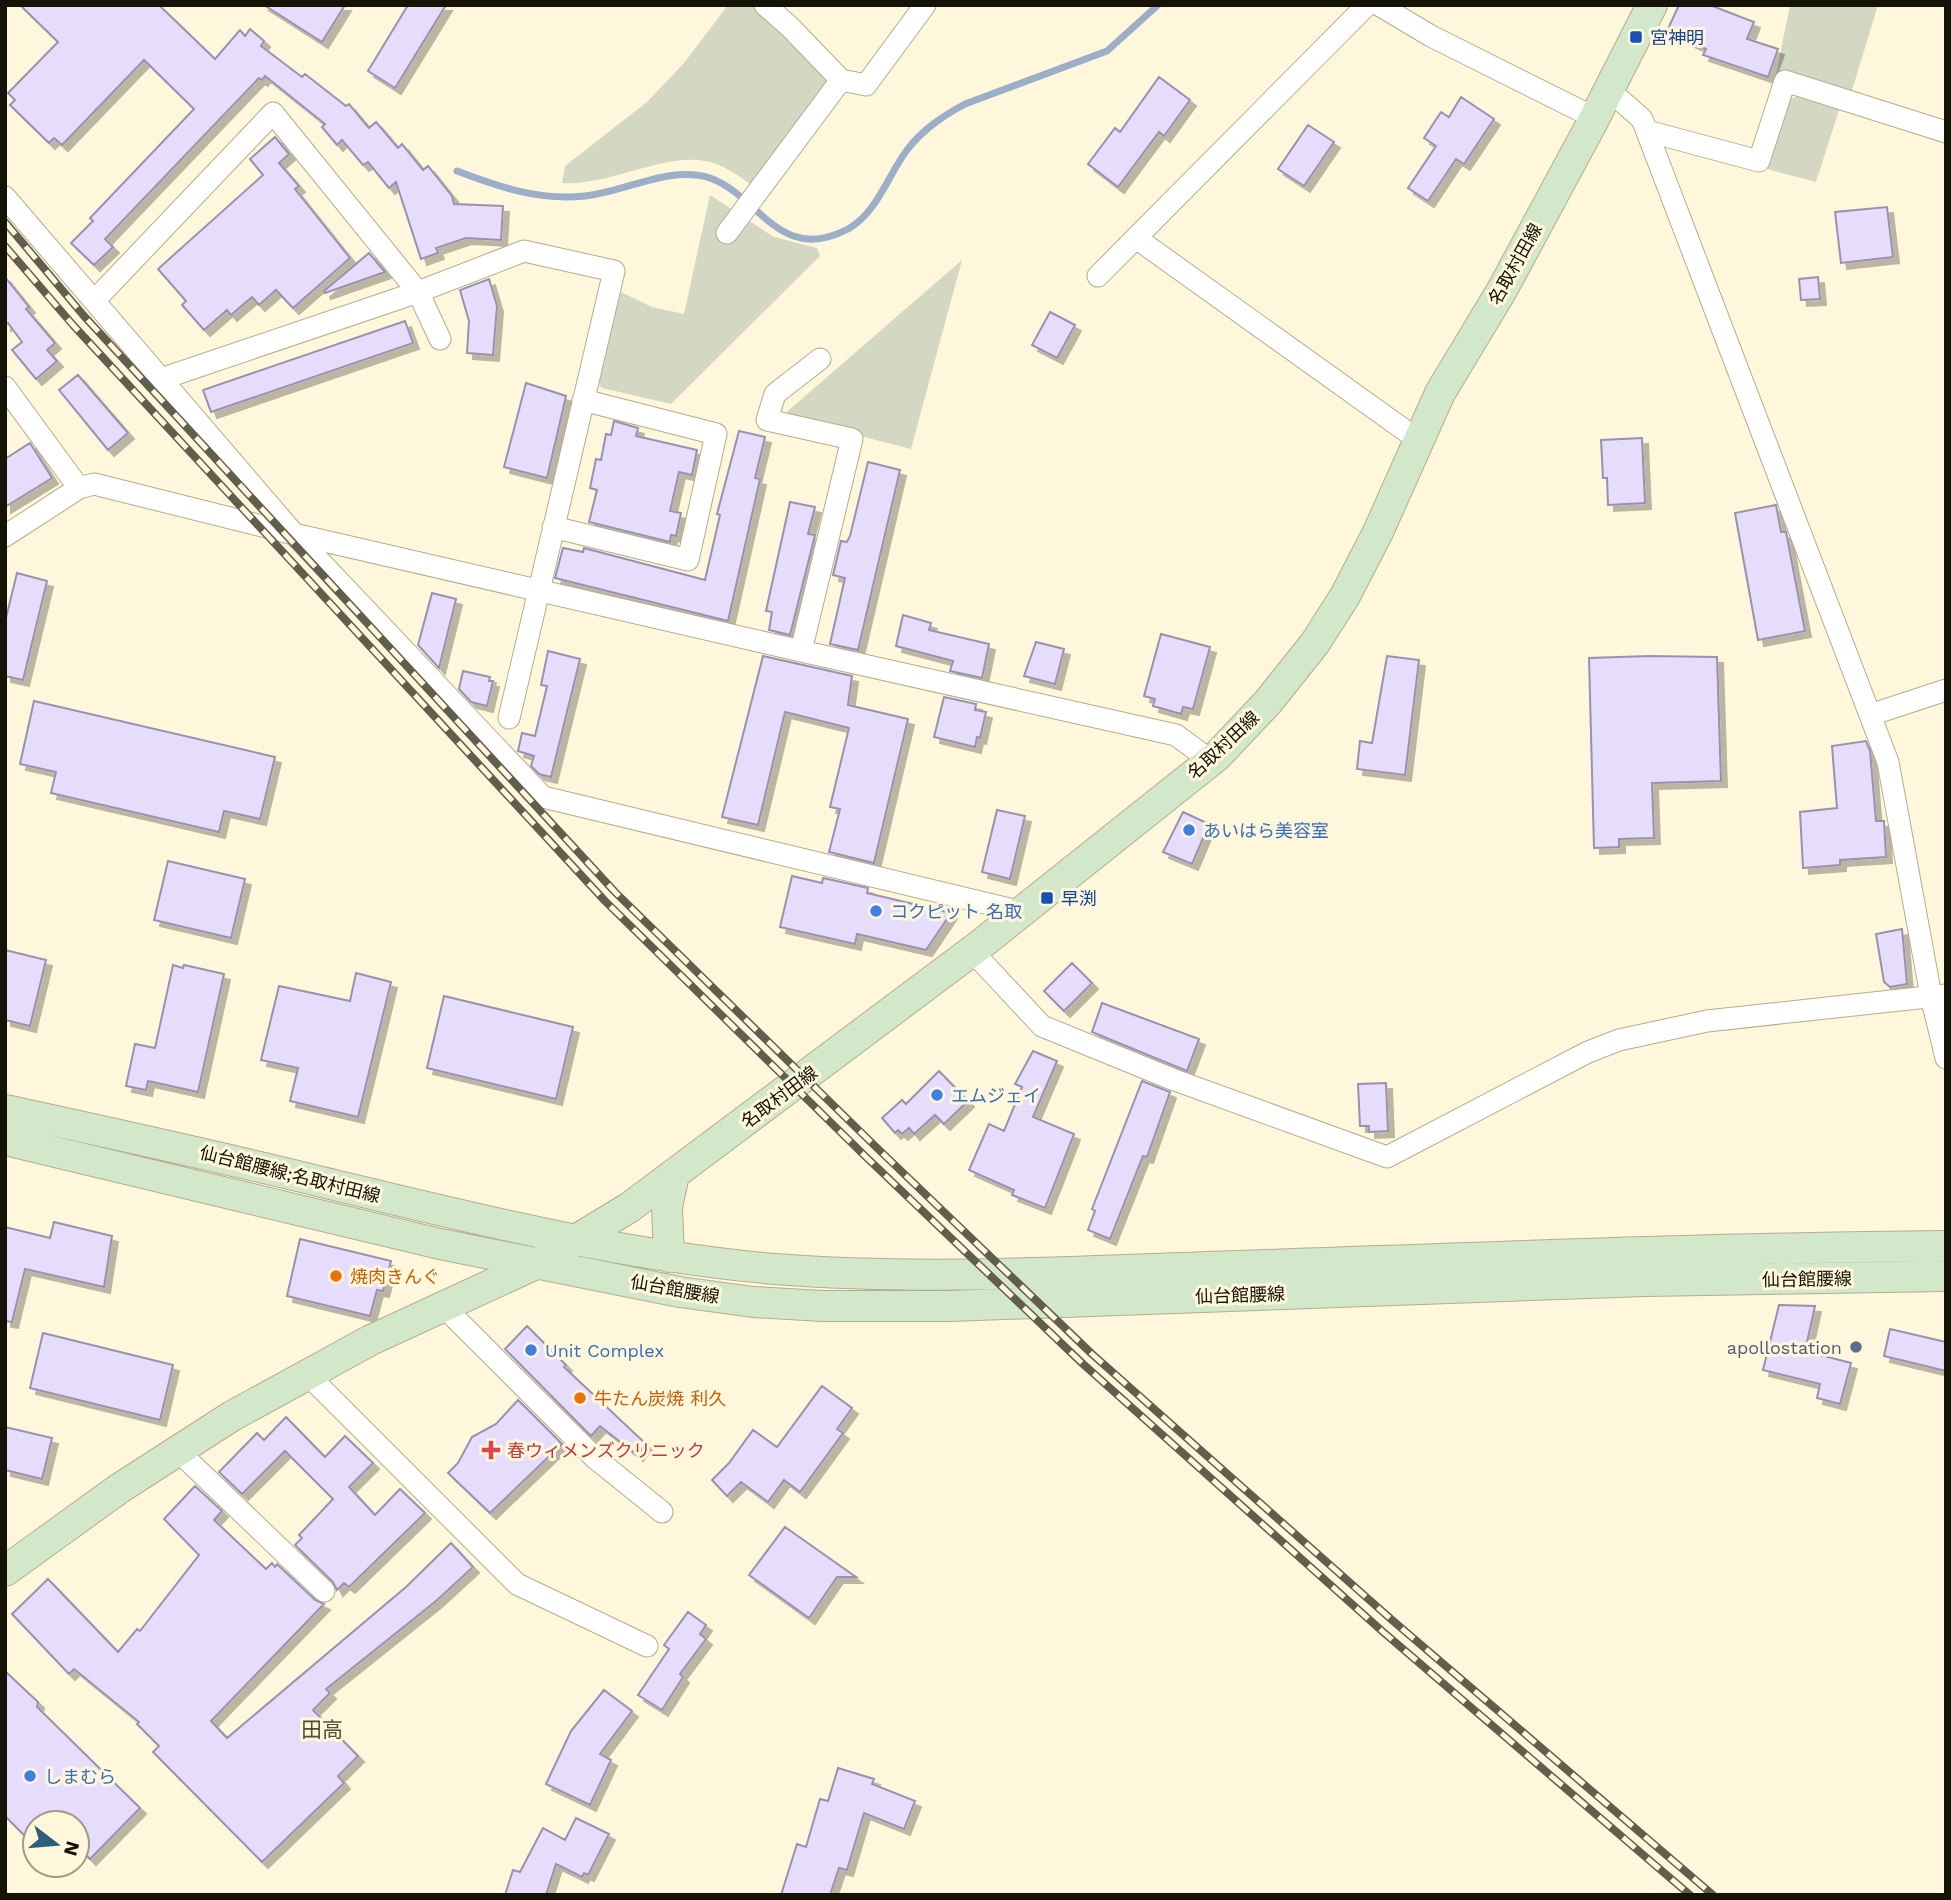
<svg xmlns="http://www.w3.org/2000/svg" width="1951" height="1900" font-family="'Work Sans','Noto Sans JP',sans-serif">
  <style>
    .green { fill: #d4d8c2 }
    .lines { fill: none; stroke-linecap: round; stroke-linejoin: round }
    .stream { stroke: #9caec8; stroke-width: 7 }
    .building { fill: #e6dcfc; stroke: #9a91b0; stroke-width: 2; filter: url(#shadow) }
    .street-casing { stroke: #b5ac8c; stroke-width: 23 }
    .secondary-casing { stroke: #b5ac8c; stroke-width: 32 }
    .street { stroke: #fff; stroke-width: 21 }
    .secondary { stroke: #d3e8ca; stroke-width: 30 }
    .rail-casing { stroke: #625e4d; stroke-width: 8 }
    .rail { stroke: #fff7dc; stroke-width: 5; stroke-dasharray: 16; stroke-linecap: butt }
    .transit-dot { fill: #1a4fb4; stroke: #fff7dc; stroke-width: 2.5 }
    .shop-dot { fill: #3f7fe0; stroke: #fff7dc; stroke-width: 2.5 }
    .food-dot { fill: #e8710a; stroke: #fff7dc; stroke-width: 2.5 }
    .service-dot { fill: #5c6f8a; stroke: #fff7dc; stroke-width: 2.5 }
    .health-dot { fill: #e0444e; stroke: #fff7dc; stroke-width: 2.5 }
    .labels { text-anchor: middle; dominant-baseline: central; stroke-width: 6; stroke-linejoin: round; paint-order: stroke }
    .transit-label { font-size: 18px; fill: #164399; stroke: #fff7dc; text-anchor: start }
    .street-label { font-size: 18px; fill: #151206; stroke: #fff7dc }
    .shop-label { font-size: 18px; fill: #366cbe; stroke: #fff7dc; text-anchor: start }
    .food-label { font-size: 18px; fill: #c56008; stroke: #fff7dc; text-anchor: start }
    .service-label { font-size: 18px; fill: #4e5e75; stroke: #fff7dc; text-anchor: end }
    .health-label { font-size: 18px; fill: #be3a42; stroke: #fff7dc; text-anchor: start }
    .quarter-label { font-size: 21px; fill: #564e31; stroke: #fff7dc }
  </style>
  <defs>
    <filter id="shadow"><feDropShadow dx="6" dy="6" stdDeviation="0" flood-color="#0004"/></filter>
  </defs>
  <rect width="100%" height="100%" fill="#fff7dc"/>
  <path class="green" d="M728,5L754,6L786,30L828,81L752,185C737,175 723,164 705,161C662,153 610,186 562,183L565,166L647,102L684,63Z
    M1790,5H1878L1850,97L1776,74Z
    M1798,97L1839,110L1816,182L1755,166L1789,99Z
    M710,195L774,237L817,248L820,256L671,404L602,388L597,382L621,292L652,307L684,314Z
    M962,260L911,449L782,416Z"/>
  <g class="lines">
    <path class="stream" d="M457,171C499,187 540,201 585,196C625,192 670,165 710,178C760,196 779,265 848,229C877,213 888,175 907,150C923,129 943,116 965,104L1107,51L1158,5"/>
  </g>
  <path class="building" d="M20,5H159L215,59L240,30L245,36L250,29L264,41L261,46L302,77L305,74L346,106L349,104L369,128L376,122L398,148L402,144L423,170L428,166L452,196L454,204L503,206L501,240L466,238L436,248L438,253L421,259L396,182L389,188L368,162L363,165L342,140L337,145L322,127L325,124L265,76L262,80L259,78L105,239L113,247L94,265L71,243L93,221L90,218L194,109L144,60L62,145L54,138L49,143L10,105L15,100L8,93L58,42Z
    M264,5H345L322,42Z
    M408,5H446L395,88L368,71Z
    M1679,5H1710L1754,22L1747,39L1778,49L1768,77L1703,55L1706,49L1667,31Z
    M1159,77L1190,100L1164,136L1159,132L1118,187L1088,164L1115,128L1120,132Z
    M1461,97L1494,119L1464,164L1456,159L1428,201L1408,188L1436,146L1424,138L1441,112L1449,117Z
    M1308,125L1334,142L1304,186L1278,169Z
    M275,137L289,154L279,163L299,186L295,189L350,258L293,308L276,290L259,305L252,297L231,315L227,310L204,330L182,305L186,301L158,269L263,175L250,159Z
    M1887,207L1893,257L1841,263L1835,212Z
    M369,253L385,272L325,293L324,291Z
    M5,277L29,307L26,309L55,343L47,350L57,361L36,379L12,350L22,342L8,323L5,325Z
    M1818,277L1820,299L1801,300L1799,279Z
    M489,279L497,306L493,355L467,353L469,321L460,290Z
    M1050,312L1075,325L1057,358L1032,345Z
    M405,321L413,343L211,412L203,390Z
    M78,375L128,433L108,450L59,390Z
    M526,383L566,396L547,478L504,467Z
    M614,421L638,428L636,436L697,450L692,475L679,472L670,511L681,513L676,536L671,535L670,542L589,522L597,490L590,488L596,459L601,460L606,434L611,435Z
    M739,431L765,437L755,478L760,479L728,621L555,578L563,548L583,552L584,548L705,580L720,515L717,514Z
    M1642,438L1645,503L1608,505L1607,478H1603L1601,440Z
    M30,443L52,478L5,507V459Z
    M868,462L900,470L858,650L830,644L845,578L833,575L841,541L847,542L850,536Z
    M790,502L815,507L808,534L815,535L790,635L769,630L772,612L766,611Z
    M1776,505L1781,532H1786L1805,631L1758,640L1735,513Z
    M17,573L47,581L23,680L5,676V622Z
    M432,593L456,599L439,668L418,645Z
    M903,615L931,623L929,630L989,644L982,678L950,671L953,661L896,646Z
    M1161,634L1210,647L1193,709L1183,707L1181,714L1153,706L1155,699L1144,696Z
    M1036,642L1064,649L1055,684L1024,676Z
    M548,651L580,659L551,777L539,774L531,766L534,756L518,751L522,733L535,736L547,686L541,685Z
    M763,656L852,676L848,705L908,719L874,863L829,852L840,809L830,807L849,728L785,712L758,825L722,817Z
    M1387,656L1419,660L1405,775L1357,769L1360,741L1372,743Z
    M1649,656L1717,657L1721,781L1652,783L1654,838L1619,839V847L1594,848L1589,658Z
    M463,671L490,677L489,681H493L487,706L471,702L459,689Z
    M944,697L976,704L975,710L986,712L980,738L977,737L975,747L934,737Z
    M34,701L275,757L260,819L224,811L219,832L51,793L56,772L20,764Z
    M1866,741L1870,751L1876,821H1884L1886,857L1840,860V865L1803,868L1800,812L1837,808L1832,746Z
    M997,810L1025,816L1010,879L982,872Z
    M1183,812L1209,824L1192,864L1163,852Z
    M168,861L245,879L231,938L154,920Z
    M792,876L822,883L823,878L868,888L867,893L951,913L926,950L857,934L855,944L780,927Z
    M1902,929L1907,984L1890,987L1884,982L1876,934Z
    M5,950L46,960L30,1026L5,1020Z
    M1072,963L1092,983L1064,1011L1044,991Z
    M173,965L183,968L184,965L224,974L198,1092L148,1081L146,1090L126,1086L135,1044L155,1048Z
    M356,973L391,982L358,1117L290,1101L298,1068L261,1060L279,986L350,1001Z
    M444,996L573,1027L556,1099L427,1068Z
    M1102,1003L1199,1039L1187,1071L1092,1032Z
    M1033,1051L1057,1061L1033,1117L1074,1134L1045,1208L1012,1195L1014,1190L969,1170L989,1124L1004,1131L1022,1087L1015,1084Z
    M939,1071L968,1101L944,1124L935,1115L914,1134L909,1128L902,1134L898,1130L895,1133L882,1118L902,1100L906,1104Z
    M1142,1081L1170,1092L1147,1157L1143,1156L1110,1239L1088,1230L1095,1211L1092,1209Z
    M1386,1083L1388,1131L1369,1132V1126H1360L1358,1084Z
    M54,1222L112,1236L104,1287L25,1269L12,1322L5,1321V1227L50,1238Z
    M300,1239L391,1261L383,1291L377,1290L370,1316L287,1296Z
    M1779,1305L1815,1306L1805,1351L1851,1363L1840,1404L1817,1398L1820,1384L1763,1370Z
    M527,1326L566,1365L564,1367L646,1444L637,1455L600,1426L591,1436L505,1349Z
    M1890,1329L1946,1342V1371L1884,1356Z
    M43,1333L173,1365L160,1420L30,1388Z
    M822,1386L852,1408L837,1429L843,1433L800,1492L784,1480L768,1502L741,1482L727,1496L712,1480L729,1463L753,1430L777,1447Z
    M518,1400L562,1444L490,1513L448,1473L458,1463L472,1437L496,1424Z
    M286,1417L325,1457L345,1436L373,1463L349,1487L375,1515L400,1489L425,1513L349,1587L344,1583L337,1590L333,1582L295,1545L302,1538L299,1535L333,1499L285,1451L242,1494L219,1472L257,1433L264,1440Z
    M5,1427L52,1438L42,1479L5,1470Z
    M195,1486L222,1511L214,1520L266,1569L272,1563L275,1567L277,1564L315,1600L324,1604L211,1721L227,1738L406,1587L451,1543L473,1567L436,1601L326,1689L330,1693L313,1710L358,1756L338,1776L344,1783L262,1862L153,1752L159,1746L137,1724L139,1722L74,1669L69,1674L12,1614L48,1579L118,1652L137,1629L140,1631L199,1555L164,1519Z
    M785,1527L856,1577H837L809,1618L749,1575Z
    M688,1612L706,1625L700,1634L706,1639L680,1674L683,1677L662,1710L638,1695L669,1649L664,1645Z
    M5,1671L38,1702L37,1707L140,1808L90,1859L77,1846V1823H35V1846L5,1816Z
    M604,1690L632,1711L600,1754L611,1760L590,1805L546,1784L571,1731Z
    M838,1768L874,1779L872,1784L915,1801L904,1829L864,1813L847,1870L839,1868L830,1895H781L797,1844L806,1847L820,1799L828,1801Z
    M576,1818L609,1834L588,1875L584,1873L582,1877L556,1864L546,1895H505L513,1870L520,1872L543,1828L565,1840Z"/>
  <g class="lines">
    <defs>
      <path id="street" d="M765,5L790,27L841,80
        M1379,5L1431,36L1595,118
        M1610,91L1642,119L1888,762L1931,996L1946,1058
        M1647,131L1759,161L1785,81L1946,132
        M5,197L294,534L801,651
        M727,233L841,80L866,85L925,5
        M1136,238L1417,439
        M1098,276L1367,5
        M94,301L273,113L418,292L161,379
        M440,339L418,292L524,251L614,271L509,718
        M820,359L775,394L767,420L852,439L801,651L1176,735L1211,761
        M5,387L79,488L94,484L294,534L543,797L1022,912
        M553,527L688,560L716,434L583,400
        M5,536L79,488
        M1870,715L1946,690
        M972,951L1042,1026L1172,1079L1387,1157L1588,1052L1619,1040L1707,1021L1946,995
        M443,1306L595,1458L662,1512
        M308,1375L517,1584L647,1646
        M178,1451L324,1591"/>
      <path id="secondary" d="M5,1110C111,1133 217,1156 322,1182C471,1218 622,1256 775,1269C929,1281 1084,1271 1238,1266C1474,1258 1710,1248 1946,1246
        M5,1140L440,1244L680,1292L753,1302L823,1306H950L1645,1281L1946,1276
        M669,1257L667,1207L674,1175
        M5,1571L120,1488L232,1416L371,1340L538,1263L630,1207L980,945L1217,756L1268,702L1315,643L1345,596L1378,532L1440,393L1502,290L1592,123L1652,5"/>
    </defs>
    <use href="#street" class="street-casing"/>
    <use href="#secondary" class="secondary-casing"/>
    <use href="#street" class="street"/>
    <use href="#secondary" class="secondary"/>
    <defs>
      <path id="rail" d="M5,222L84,316L615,892L875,1146L1092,1354L1392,1620L1713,1895
        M5,246L73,325L605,901L865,1156L1083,1364L1382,1631L1690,1895"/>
    </defs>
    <use href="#rail" class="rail-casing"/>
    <use href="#rail" class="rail"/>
  </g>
  <g class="transit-dot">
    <rect x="1629" y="30" width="14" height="14" rx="3.5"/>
    <rect x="1040" y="891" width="14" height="14" rx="3.5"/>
  </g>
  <g class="shop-dot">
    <circle cx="1189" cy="830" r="7"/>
    <circle cx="876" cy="911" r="7"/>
    <circle cx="937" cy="1095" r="7"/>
    <circle cx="531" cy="1350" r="7"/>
    <circle cx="30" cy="1776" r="7"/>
  </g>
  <g class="food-dot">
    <circle cx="336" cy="1276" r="7"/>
    <circle cx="580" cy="1398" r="7"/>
  </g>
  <circle class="service-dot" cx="1856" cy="1347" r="7"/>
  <path class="health-dot" d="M487.5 1439.5h7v7h7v7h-7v7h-7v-7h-7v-7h7z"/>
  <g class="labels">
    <g class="transit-label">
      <text x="1650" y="37">宮神明</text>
      <text x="1061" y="898">早渕</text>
    </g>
    <g class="street-label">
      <text transform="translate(1515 264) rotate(-61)">名取村田線</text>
      <text transform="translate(1223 745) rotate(-43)">名取村田線</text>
      <text transform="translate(779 1097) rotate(-37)">名取村田線</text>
      <text transform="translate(290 1174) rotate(14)">仙台館腰線;名取村田線</text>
      <text transform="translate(1807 1279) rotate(-1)">仙台館腰線</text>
      <text transform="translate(675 1289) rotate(10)">仙台館腰線</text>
      <text transform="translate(1240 1295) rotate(-2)">仙台館腰線</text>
    </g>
    <g class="shop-label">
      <text x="1203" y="830">あいはら美容室</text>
      <text x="890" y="911">コクピット 名取</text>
      <text x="951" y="1095">エムジェイ</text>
      <text x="545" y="1350">Unit Complex</text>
      <text x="44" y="1776">しまむら</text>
    </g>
    <g class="food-label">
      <text x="350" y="1276">焼肉きんぐ</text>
      <text x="594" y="1398">牛たん炭焼 利久</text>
    </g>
    <g class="service-label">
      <text x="1842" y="1347">apollostation</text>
    </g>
    <g class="health-label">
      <text x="507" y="1450">春ウィメンズクリニック</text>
    </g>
    <g class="quarter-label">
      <text x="322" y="1729">田高</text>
    </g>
  </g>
  <rect width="1951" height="1900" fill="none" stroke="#151206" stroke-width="14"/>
  <g transform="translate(56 1844) rotate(106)"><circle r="33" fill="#fff7dc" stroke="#a19b86" stroke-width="2"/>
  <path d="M0-5L12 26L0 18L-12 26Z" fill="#2d5f7c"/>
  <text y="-10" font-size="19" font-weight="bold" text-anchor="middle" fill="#151206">N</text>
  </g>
</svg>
